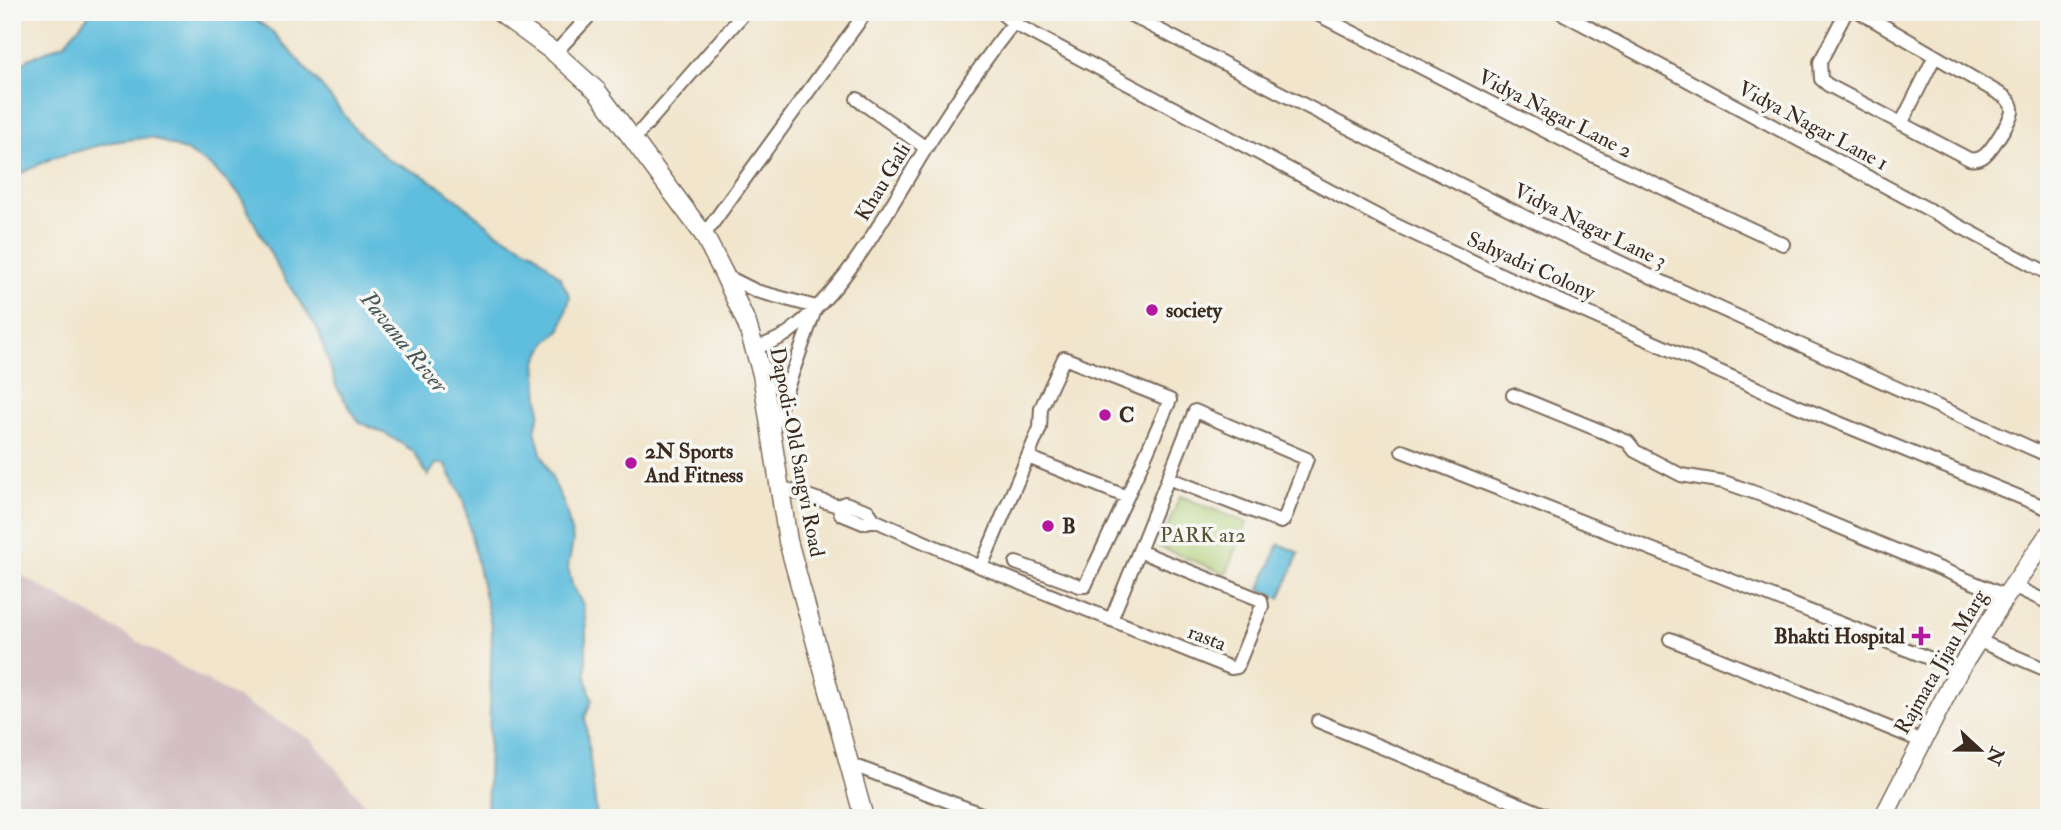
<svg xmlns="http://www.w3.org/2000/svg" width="2061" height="830" font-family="'IM FELL Double Pica',serif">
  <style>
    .industrial { fill: #d2bec3 }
    .green { fill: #b0cf77; stroke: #767c4a; stroke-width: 2 }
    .water { fill: #5ebddd; stroke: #4c747e; stroke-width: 2 }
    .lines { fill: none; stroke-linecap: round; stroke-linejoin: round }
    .street-casing { stroke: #7b6b5b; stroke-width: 16 }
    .secondary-casing { stroke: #7b6b5b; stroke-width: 21 }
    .street { stroke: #fff; stroke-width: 12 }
    .secondary { stroke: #fff; stroke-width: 18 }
    .poi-dot { fill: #b5179e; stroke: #f6f6f2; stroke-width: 2.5 }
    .labels { text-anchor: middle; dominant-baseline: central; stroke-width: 7; stroke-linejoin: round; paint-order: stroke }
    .street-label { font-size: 21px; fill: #3b2a1e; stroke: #f6f6f2 }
    .poi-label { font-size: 21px; font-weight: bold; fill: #3b2a1e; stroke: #f6f6f2; text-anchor: start }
    .park-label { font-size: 21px; fill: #585334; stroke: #f6f6f2 }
    .water-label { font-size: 23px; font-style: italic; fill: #465657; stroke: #f6f6f2 }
  </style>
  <rect width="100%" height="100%" fill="#f6f6f2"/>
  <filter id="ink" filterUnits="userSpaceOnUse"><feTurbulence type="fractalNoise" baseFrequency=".0143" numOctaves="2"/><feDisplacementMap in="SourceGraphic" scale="14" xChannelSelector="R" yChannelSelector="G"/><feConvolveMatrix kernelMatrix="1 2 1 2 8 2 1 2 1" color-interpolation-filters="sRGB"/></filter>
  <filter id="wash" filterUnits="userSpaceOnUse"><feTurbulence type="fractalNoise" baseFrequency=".00686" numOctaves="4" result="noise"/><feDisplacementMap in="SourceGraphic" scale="28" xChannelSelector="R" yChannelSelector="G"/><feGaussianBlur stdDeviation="1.57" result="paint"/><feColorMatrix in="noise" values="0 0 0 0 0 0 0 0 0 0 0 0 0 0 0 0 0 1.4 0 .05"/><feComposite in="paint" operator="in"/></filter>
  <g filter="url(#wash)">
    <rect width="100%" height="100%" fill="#f1e5cc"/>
    <path class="industrial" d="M12,570L313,741L376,818H12Z"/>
    <path class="green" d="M1180,496L1247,523L1226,574L1159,547Z"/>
    <path class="water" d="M91,12H245L273,32L323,88L356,130L388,160L422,175L448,192L496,232L534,252L560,277L570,297L561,329L546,343L536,363L540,413L535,430L541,453L566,509L573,541L568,567L572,585L583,605L586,628V677L592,700L585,717L597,818H487L492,629L463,499L445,464H436L428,476L413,451L386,434L359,422L337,388L318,330L279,270L240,195L212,167L186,151L151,137L112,142L52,158L12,178V72L28,59L65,43Z
      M1279,544L1299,553L1280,598L1260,589Z"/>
  </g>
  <g filter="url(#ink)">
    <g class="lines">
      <defs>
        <path id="street" d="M1000,12L1013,23L1387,221L1502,275L1790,403L2049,509
          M1125,12C1265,85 1406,159 1548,228C1714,308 1882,381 2049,456
          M1313,12L1586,152L1783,244
          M1560,12L2049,274
          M1846,12L1820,62L1821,79L1828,85L1969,159C1975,160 1980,160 1985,155C1992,149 2010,121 2012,112C2013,105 2009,101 2005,97L1860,12
          M555,53L593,12
          M857,99L926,148
          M1901,124L1935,56
          M633,140L745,12
          M704,235L866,12
          M726,276L756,291L816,307L773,427
          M754,349C765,344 779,340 788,333C848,288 887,211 926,148C955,101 987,56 1022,12
          M1513,395L1628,442L1635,451L1681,475L1724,482L1767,497L2006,596
          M1402,451L1959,670
          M780,487L838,506
          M845,503L868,511L874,520L863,523L841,514L838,506Z
          M874,520L981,567L1040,428L1041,408L1064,358L1170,400L1127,497L1028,457
          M1016,563L1080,586H1085L1127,497
          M981,567L1231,668L1237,667L1262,606L1261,600L1139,551L1195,411L1307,459L1284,520L1281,522L1168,478
          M2013,586L2049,603
          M1111,620L1139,551
          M1670,639L1921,741
          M1977,640L2049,671
          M1318,721L1553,818
          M850,764L992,818"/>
        <path id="secondary" d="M499,12L555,53L597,91L704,235L723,272L747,324L762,374L788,541L864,818
          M1883,818L1959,670L2006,596L2049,534"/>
      </defs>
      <use href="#street" class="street-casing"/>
      <use href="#secondary" class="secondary-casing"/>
      <use href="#street" class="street"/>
      <use href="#secondary" class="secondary"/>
    </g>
  </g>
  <g class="poi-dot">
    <circle cx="1152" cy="310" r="7"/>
    <circle cx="1105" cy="415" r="7"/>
    <circle cx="631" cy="463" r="7"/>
    <circle cx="1048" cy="526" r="7"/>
    <path d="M1917.5 625.5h7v7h7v7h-7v7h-7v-7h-7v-7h7z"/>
  </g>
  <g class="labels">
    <g class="street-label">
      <text transform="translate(1555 114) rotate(27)">Vidya Nagar Lane 2</text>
      <text transform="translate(1813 126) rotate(28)">Vidya Nagar Lane 1</text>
      <text transform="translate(883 182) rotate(-59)">Khau Gali</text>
      <text transform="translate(1590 226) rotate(26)">Vidya Nagar Lane 3</text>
      <text transform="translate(1531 266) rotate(24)">Sahyadri Colony</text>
      <text transform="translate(797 452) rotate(79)">Dapodi-Old Sangvi Road</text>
      <text transform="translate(1207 638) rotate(21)">rasta</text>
      <text transform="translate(1941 662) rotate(-60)">Rajmata Jijau Marg</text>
    </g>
    <g class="poi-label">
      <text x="1166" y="310">society</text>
      <text x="1119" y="415">C</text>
      <text x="645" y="451">2N Sports<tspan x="645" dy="24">And Fitness</tspan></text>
      <text x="1062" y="526">B</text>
      <text x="1905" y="636" text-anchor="end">Bhakti Hospital</text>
    </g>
    <g class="park-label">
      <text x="1203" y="535">PARK a12</text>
    </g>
    <g class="water-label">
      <text transform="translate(404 342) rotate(51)">Pavana River</text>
    </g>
  </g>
  <rect width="2061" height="830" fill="none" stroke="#f6f6f2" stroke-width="42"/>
  <g transform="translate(1980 750) rotate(112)" stroke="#f6f6f2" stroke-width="5" paint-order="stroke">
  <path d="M0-5L12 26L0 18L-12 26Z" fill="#3b2a1e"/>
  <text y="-10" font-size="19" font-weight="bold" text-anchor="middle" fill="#3b2a1e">N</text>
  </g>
</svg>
